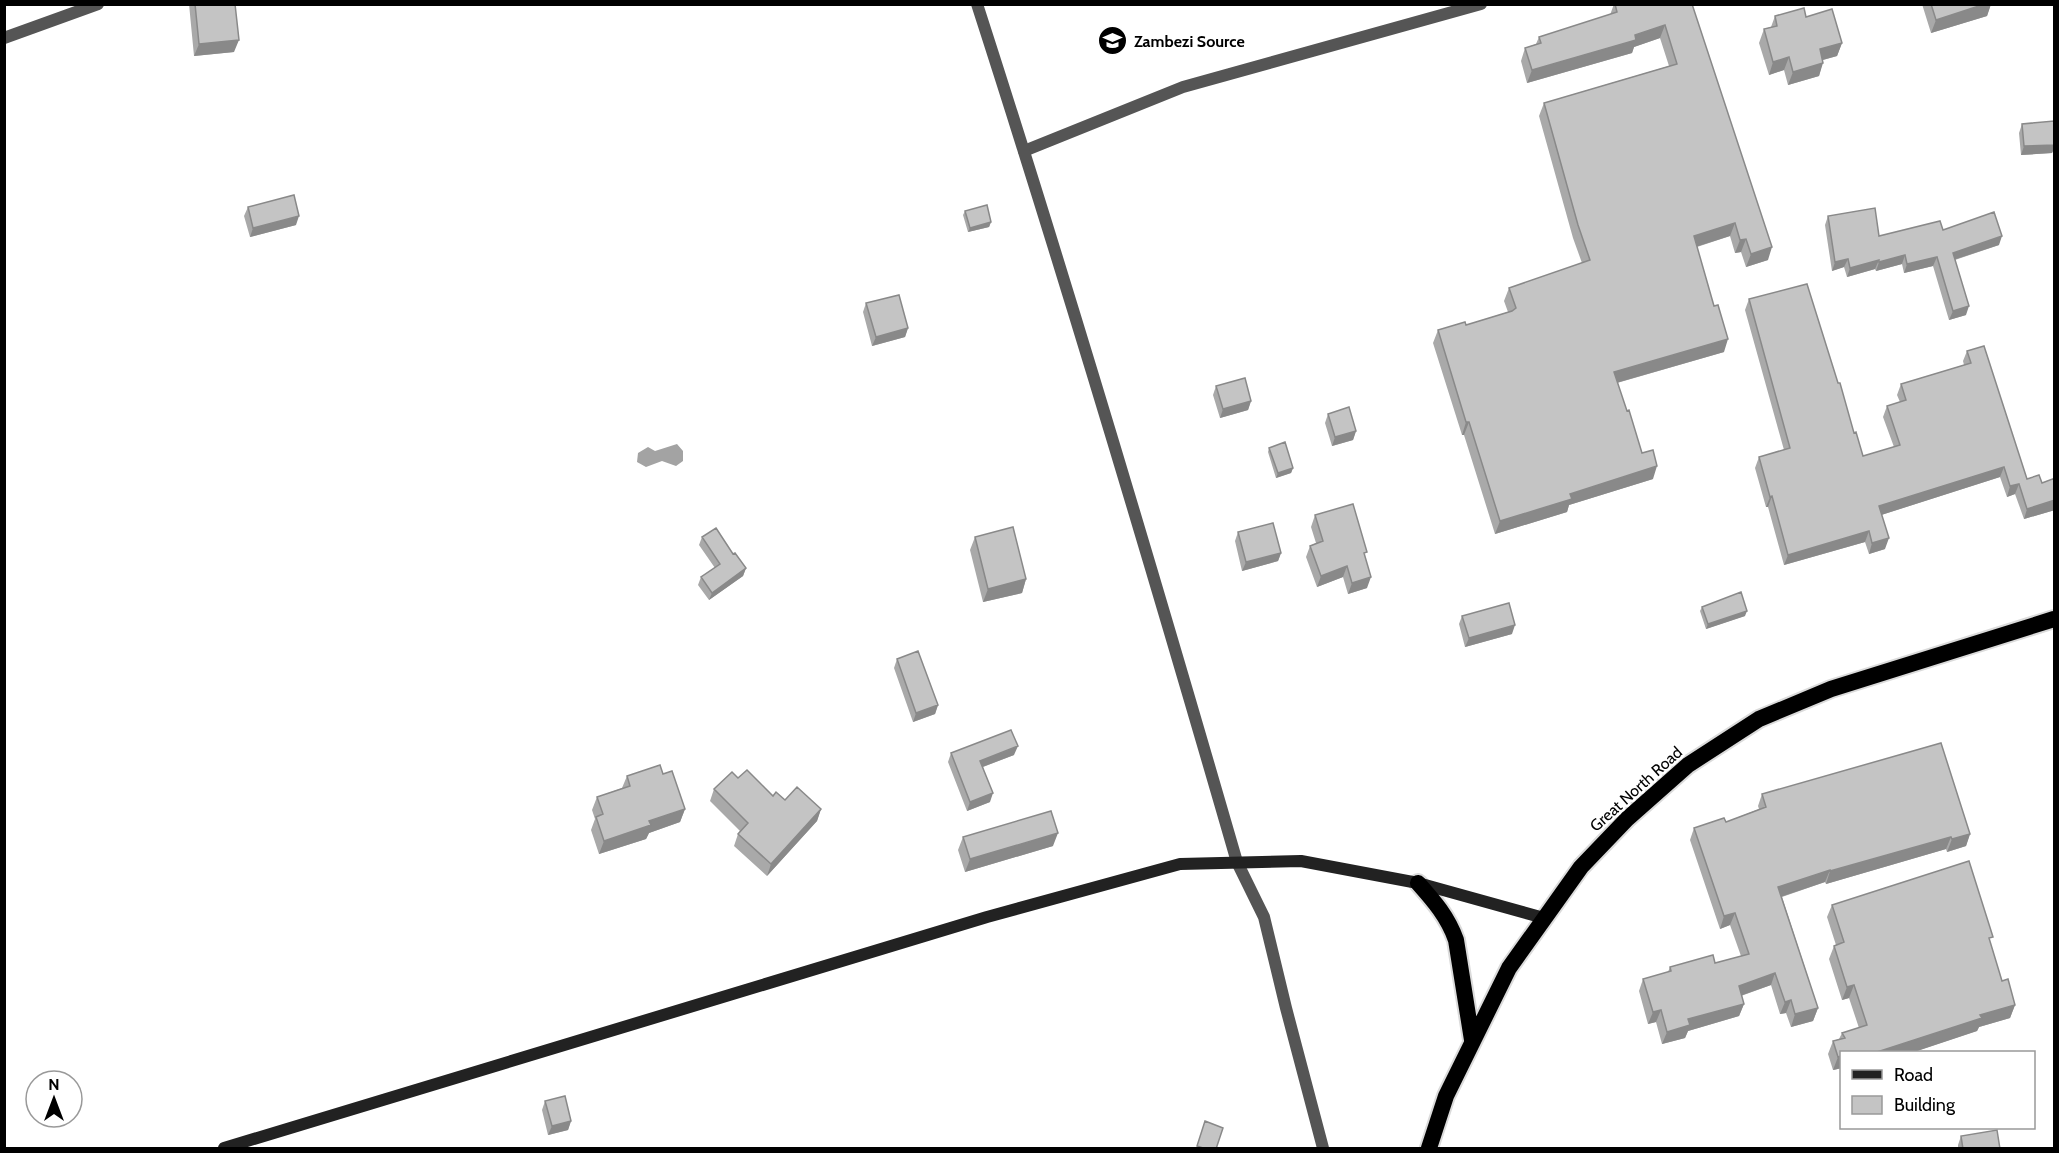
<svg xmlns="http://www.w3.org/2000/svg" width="2059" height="1153" font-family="Cabin,sans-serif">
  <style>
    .water { fill: #a3a3a3 }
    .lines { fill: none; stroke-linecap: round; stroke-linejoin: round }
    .trunk-casing { stroke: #dbdbdb; stroke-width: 20 }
    .minor { stroke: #555; stroke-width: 12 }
    .tertiary { stroke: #555; stroke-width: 12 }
    .secondary { stroke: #222; stroke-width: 12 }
    .trunk { stroke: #000; stroke-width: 16 }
    .wall { fill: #a9a9a9 }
    .shaded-wall { fill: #898989 }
    .building { fill: #c4c4c4; stroke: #898989; stroke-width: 1.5 }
    .labels { text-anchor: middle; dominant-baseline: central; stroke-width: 5; stroke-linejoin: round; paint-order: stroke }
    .poi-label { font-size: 16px; font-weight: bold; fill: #000; stroke: #fff; text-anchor: start }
    .street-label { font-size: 16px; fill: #000; stroke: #fff }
  </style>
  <rect width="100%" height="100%" fill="#fff"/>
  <path class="water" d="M677,444L683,451V461L676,466L662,461L646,467L637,462L638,453L648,447L655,451Z"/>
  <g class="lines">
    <defs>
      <path id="trunk" d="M1418,883C1434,901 1448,917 1456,940L1472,1040
        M1429,1148L1446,1096L1509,968L1581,867L1627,819L1688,765L1759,719L1831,689L2054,619"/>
    </defs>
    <use href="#trunk" class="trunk-casing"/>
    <path class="minor" d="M4,38L98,4
      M1024,151L1183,87L1481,4
      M1237,862L1264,917L1286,1008L1323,1148"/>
    <path class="tertiary" d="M977,4C1069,289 1154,575 1237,862"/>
    <path class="secondary" d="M224,1148L987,917L1180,864L1301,861L1418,883L1544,918"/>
    <use href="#trunk" class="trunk"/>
  </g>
  <path class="wall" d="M189,4H235L234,52L194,56Z
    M1614,4H1692L1768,260L1746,267L1741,252L1735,253L1730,236L1697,247L1724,352L1617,383L1642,453L1653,479L1569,505L1567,512L1495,534L1464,435H1462L1433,343L1438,330L1466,325L1508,312L1504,301L1509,288L1582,263L1573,238L1539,116L1544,103L1669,66L1660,38L1634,47L1632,53L1527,83L1521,61L1525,48L1536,44L1539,37L1610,15Z
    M1922,4H1991L1987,16L1931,33Z
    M1775,16L1806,17L1842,43L1837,56L1823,60L1819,76L1788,85L1784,70L1769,75L1759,43L1764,29L1771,27Z
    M2022,124L2055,128V148L2052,153L2021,155L2019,133Z
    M248,207L296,225L250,237L244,216Z
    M965,211L991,222L989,227L968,232L963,215Z
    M1828,216L1879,236L1943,230L1999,245L1955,260L1966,315L1949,320L1933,266L1904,273L1902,264L1876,271L1875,269L1847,277L1844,267L1832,271L1825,225Z
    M1749,299L1854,433L1863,456L1894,447L1883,417L1887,406L1900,402L1897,395L1901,384L1964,365L1963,361L1967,351L2027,479L2042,483L2055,478V510L2024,519L2015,494L2007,497L2000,477L1881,515L1885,549L1869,554L1865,542L1784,565L1768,507H1766L1755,468L1759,457L1784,450L1745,310Z
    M866,303L908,328L905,337L872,346L863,312Z
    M1216,386L1251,401L1248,410L1220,418L1213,395Z
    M1328,414L1356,431L1353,440L1332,446L1325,423Z
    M1269,448L1293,468L1291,473L1276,478L1268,452Z
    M1315,515L1365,557L1367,588L1348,594L1343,577L1317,587L1306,557L1310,546L1316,543L1311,527Z
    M1238,532L1281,553L1278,561L1242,571L1235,541Z
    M702,537L733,554L746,568L743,576L709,600L698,585L701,577L715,568L699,545Z
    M975,537L1026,579L1022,593L983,602L970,550Z
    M1702,607L1745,616L1706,629L1700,611Z
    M1462,616L1512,634L1465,647L1459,624Z
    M897,659L938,705L935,714L913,722L894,668Z
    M951,753L1014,755L983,767L990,802L967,811L948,762Z
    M663,774L685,809L680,822L649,833L646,839L599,854L591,830L595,819L592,810L597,797L622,788L627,776Z
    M738,778L773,796L785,800L821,809L817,821L767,876L734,846L738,834L740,831L710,801L714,789Z
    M1762,794L1970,834L1966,846L1947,852L1946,849L1826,884L1825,882L1782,897L1818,1008L1813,1021L1791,1027L1786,1013L1780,1014L1771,985L1741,996L1744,1004L1739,1016L1688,1031L1685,1038L1662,1044L1656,1022L1648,1024L1639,991L1643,979L1668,972L1670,967L1715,963L1741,956L1730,925L1720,929L1690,840L1694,828L1726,822L1759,809L1758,806Z
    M963,837L1053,846L965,872L958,850Z
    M1832,905L1990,944L2002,981L2015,1005L2010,1018L1979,1027L1977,1031L1911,1053H1842V1068L1833,1070L1828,1054L1833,1041L1839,1039L1842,1033L1859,1028L1849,998L1842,1000L1829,959L1834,946L1836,945L1827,917Z
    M545,1101L571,1121L568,1130L548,1135L542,1110Z
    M1961,1136L2000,1149H1958V1145Z"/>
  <path class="shaded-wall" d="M1985,4H1991L1987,16L1931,33L1936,20Z
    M1665,25L1660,38L1634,47L1632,53L1527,83L1532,70Z
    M239,40L234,52L194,56L199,44Z
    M1842,43L1837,56L1815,62L1820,49Z
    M1789,57L1784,70L1769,75L1773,62Z
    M1823,63L1819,76L1788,85L1793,72Z
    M2055,145L2052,153L2021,155L2024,146Z
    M299,216L296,225L250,237L253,228Z
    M991,222L989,227L968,232L970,228Z
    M1735,223L1730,236L1689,249L1694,236Z
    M2002,236L1999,245L1950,261L1953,253Z
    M1746,239L1741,252L1735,253L1740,240Z
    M1772,247L1768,260L1746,267L1751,254Z
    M1905,255L1902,264L1876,271L1879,262Z
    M1937,257L1933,266L1904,273L1907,264Z
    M1848,259L1844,267L1832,271L1835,262Z
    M1879,260L1875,269L1847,277L1850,268Z
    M1969,306L1966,315L1949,320L1953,311Z
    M908,328L905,337L872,346L876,337Z
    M1728,339L1724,352L1609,385L1614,372Z
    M1251,401L1248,410L1220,418L1223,409Z
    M1466,422H1469L1464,435H1462Z
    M1356,431L1353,440L1332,446L1335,437Z
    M1657,466L1653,479L1569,505L1567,512L1495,534L1500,521L1570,494Z
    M2004,467L2000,477L1875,517L1879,506Z
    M1293,468L1291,473L1276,478L1278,473Z
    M2019,484L2015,494L2007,497L2010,486Z
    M1772,496L1768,507H1766L1770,497Z
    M2055,500V510L2024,519L2027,509Z
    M1869,531L1865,542L1784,565L1788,555Z
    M1889,538L1885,549L1869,554L1872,543Z
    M1281,553L1278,561L1242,571L1246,562Z
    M1347,566L1343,577L1317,587L1321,576Z
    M746,568L743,576L709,600L712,593Z
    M1371,577L1367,588L1348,594L1352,583Z
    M1026,579L1022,593L983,602L988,589Z
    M1747,611L1745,616L1706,629L1708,624Z
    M1515,625L1512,634L1465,647L1469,638Z
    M938,705L935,714L913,722L916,713Z
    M1018,746L1014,755L977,769L980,761Z
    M993,793L990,802L967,811L970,802Z
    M685,809L680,822L649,833L646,839L599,854L604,841L649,821Z
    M821,809L817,821L767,876L771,864Z
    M1058,833L1053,846L965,872L970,859Z
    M1970,834L1966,846L1947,852L1952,839Z
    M1951,837L1946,849L1826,884L1830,871Z
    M1830,870L1825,882L1774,899L1778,887Z
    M1735,913L1730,925L1720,929L1724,916Z
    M1775,973L1771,985L1734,998L1739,986Z
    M1854,985L1849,998L1842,1000L1847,987Z
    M1791,1000L1786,1013L1780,1014L1785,1002Z
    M1744,1004L1739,1016L1688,1031L1685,1038L1662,1044L1667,1032L1688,1019Z
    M2015,1005L2010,1018L1979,1027L1977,1031L1911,1053H1874L1980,1015Z
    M1818,1008L1813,1021L1791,1027L1795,1014Z
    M1661,1010L1656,1022L1648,1024L1653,1012Z
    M1842,1056V1068L1833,1070L1838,1057Z
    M571,1121L568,1130L548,1135L552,1126Z"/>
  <path class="building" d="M195,4H235L239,40L199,44Z
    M1615,4H1692L1772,247L1751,254L1746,239L1740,240L1735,223L1694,236L1714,306L1718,305L1728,339L1614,372L1627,411L1629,410L1642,453L1653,450L1657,466L1570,494L1572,499L1500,521L1469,422H1466L1438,330L1465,322L1466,325L1512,311L1516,308L1509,288L1590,260L1578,225L1544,103L1677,64L1665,25L1635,35L1636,40L1532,70L1525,48L1541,43L1539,37L1617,12Z
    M1931,4H1985L1936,20Z
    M1804,8L1806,17L1832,9L1842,43L1820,49L1823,63L1793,72L1789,57L1773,62L1764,29L1777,26L1775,16Z
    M2054,121L2055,145L2024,146L2022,124Z
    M294,195L299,216L253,228L248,207Z
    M987,205L991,222L970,228L965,211Z
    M1875,208L1879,236L1940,221L1943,230L1994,212L2002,236L1953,253L1969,306L1953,311L1937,257L1907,264L1905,255L1879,262V260L1850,268L1848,259L1835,262L1828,216Z
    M1807,284L1838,383H1840L1854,433L1856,432L1863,456L1900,445L1887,406L1906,400L1901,384L1971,363L1967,351L1984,346L2027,479L2039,475L2042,483L2055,478V500L2027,509L2019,484L2010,486L2004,467L1879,506L1889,538L1872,543L1869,531L1788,555L1772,496L1770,497L1759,457L1790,448L1749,299Z
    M899,295L908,328L876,337L866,303Z
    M1245,378L1251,401L1223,409L1216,386Z
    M1349,407L1356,431L1335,437L1328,414Z
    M1285,442L1293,468L1278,473L1269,448Z
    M1353,504L1367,552L1364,553L1371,577L1352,583L1347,566L1321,576L1310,546L1323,541L1315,515Z
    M1273,523L1281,553L1246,562L1238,532Z
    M1013,527L1026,579L988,589L975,537Z
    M716,528L733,554L735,553L746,568L712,593L701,577L720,564L702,537Z
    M1741,592L1747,611L1708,624L1702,607Z
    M1509,603L1515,625L1469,638L1462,616Z
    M918,651L938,705L916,713L897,659Z
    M1011,730L1018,746L980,761L993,793L970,802L951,753Z
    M1941,743L1970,834L1952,839L1951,837L1830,871V870L1778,887L1818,1008L1795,1014L1791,1000L1785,1002L1775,973L1739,986L1744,1004L1688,1019L1690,1025L1667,1032L1661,1010L1653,1012L1643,979L1671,971L1670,967L1713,955L1715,963L1749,954L1735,913L1724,916L1694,828L1724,818L1726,822L1766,807L1762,794Z
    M660,765L663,774L672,771L685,809L649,821L651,825L604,841L596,817L603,814L597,797L630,786L627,776Z
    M747,770L773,796L776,792L785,800L797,787L821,809L771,864L738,834L748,823L714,789L732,772L738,778Z
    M1051,811L1058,833L970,859L963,837Z
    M1969,861L1993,937L1989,938L2002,981L2008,979L2015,1005L1980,1015L1982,1018L1874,1053H1842V1056L1838,1057L1833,1041L1845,1038L1842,1033L1867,1025L1854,985L1847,987L1834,946L1844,942L1832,905Z
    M565,1096L571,1121L552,1126L545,1101Z
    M1205,1121L1223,1128L1216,1149H1206L1197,1146Z
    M1997,1130L2000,1149H1963L1961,1136Z"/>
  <defs>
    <symbol id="school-disc" viewBox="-11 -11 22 22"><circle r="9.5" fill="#000" stroke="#fff"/><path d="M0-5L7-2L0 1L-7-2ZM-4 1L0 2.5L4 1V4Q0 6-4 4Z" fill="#fff"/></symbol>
  </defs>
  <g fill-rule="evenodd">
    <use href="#school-disc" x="1096" y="24" width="33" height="33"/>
  </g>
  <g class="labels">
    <g class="poi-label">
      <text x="1134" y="41">Zambezi Source</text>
    </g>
    <g class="street-label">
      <text transform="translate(1636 789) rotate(-42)">Great North Road</text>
    </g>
  </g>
  <rect width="2059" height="1153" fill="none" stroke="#000000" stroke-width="12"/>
  <rect x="1840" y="1051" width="195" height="78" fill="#ffffff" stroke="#999999" stroke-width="1.5"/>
  <rect x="1852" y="1070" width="30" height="9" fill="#222222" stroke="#999999" stroke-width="1.5"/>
  <text x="1894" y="1081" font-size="18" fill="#000000">Road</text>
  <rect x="1852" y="1096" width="30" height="18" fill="#c4c4c4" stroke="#999999" stroke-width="1.5"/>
  <text x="1894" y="1111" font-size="18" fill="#000000">Building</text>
  <g transform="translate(54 1099)"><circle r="28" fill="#ffffff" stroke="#999999" stroke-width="1.5"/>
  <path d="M0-4.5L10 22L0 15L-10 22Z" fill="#000000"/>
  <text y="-9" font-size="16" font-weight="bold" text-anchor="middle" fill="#000000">N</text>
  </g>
</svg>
